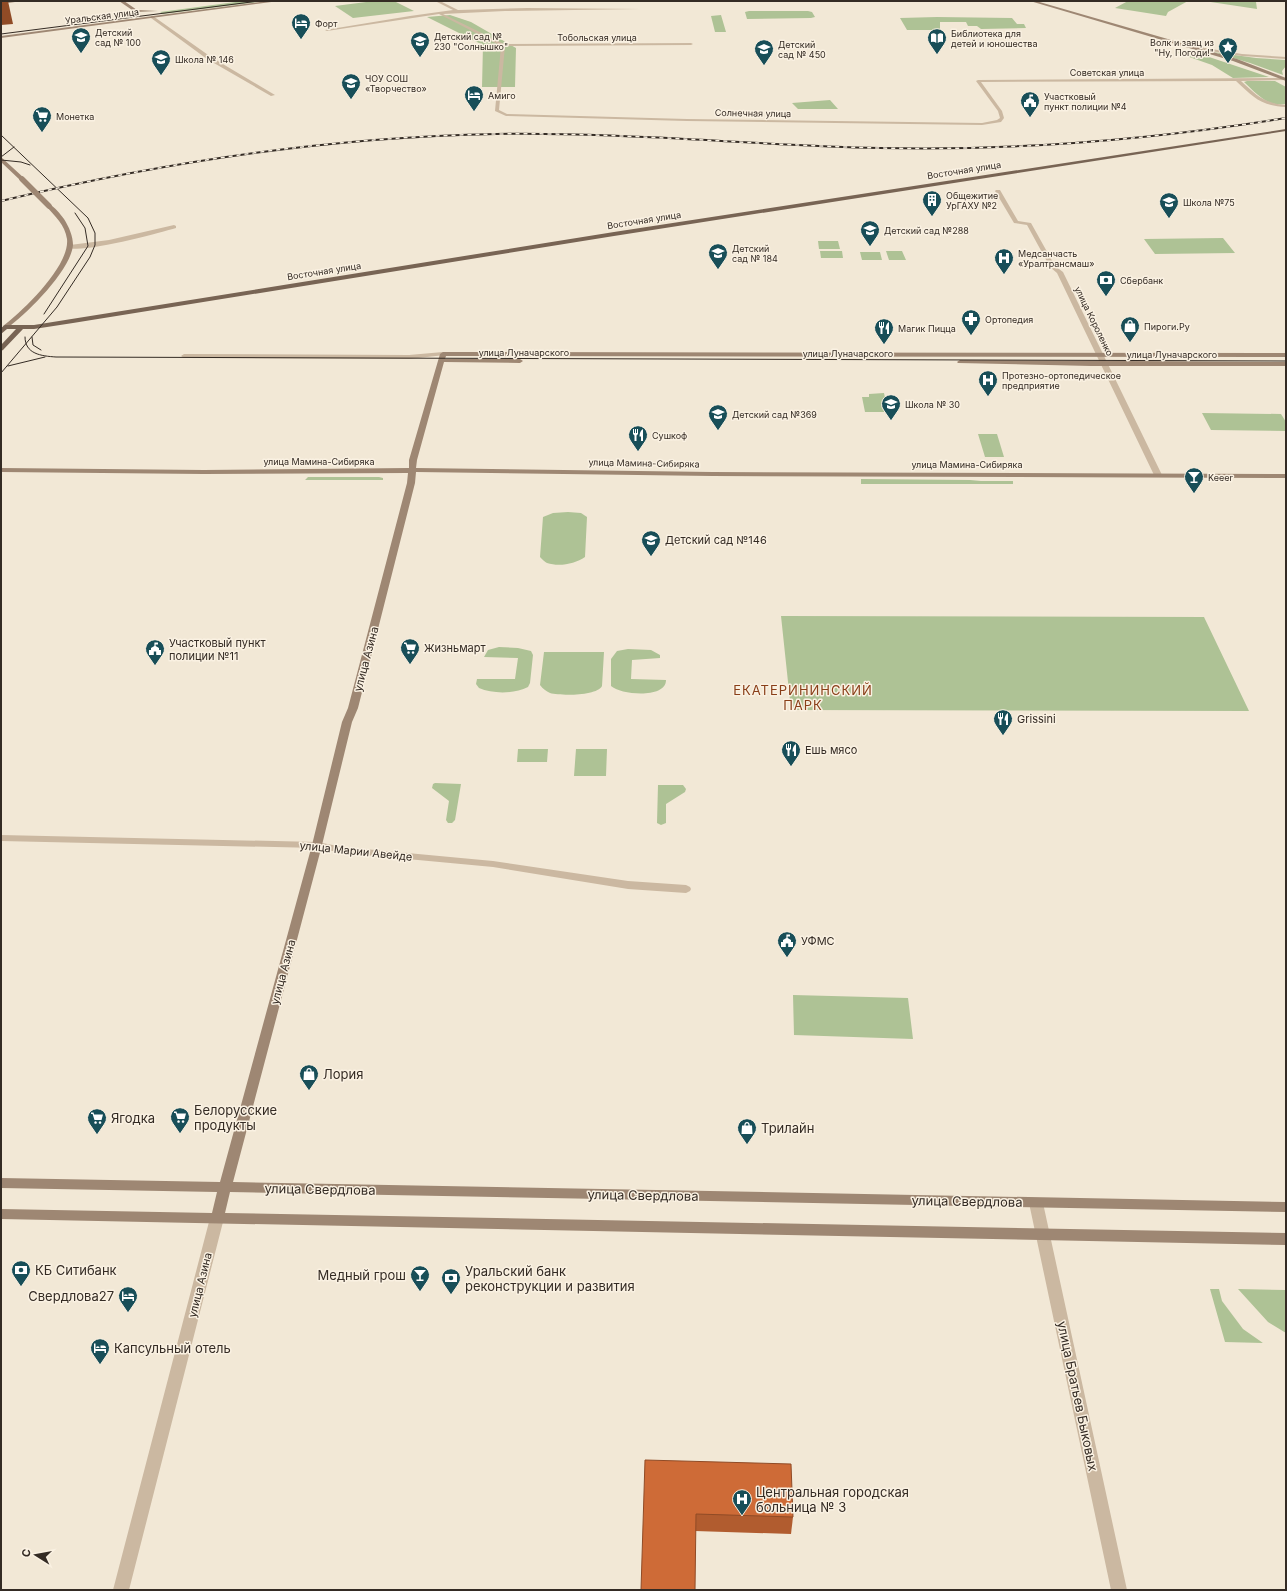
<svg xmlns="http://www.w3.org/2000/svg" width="1287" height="1591" font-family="Inter,sans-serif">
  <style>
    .green { fill: #aec295 }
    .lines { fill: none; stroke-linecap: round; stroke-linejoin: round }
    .street { fill: #cbb8a1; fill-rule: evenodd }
    .secondary { fill: #9e8773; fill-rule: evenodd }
    .primary { fill: #786454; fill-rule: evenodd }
    .tram { stroke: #342b24; stroke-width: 1 }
    .rail-casing { stroke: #342b24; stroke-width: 2 }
    .rail { stroke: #faf1e2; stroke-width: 1.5; stroke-dasharray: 4; stroke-linecap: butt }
    .secondary-bridge { stroke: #9e8773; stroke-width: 5.5 }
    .wall { fill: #b15c2f }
    .shaded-wall { fill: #904b26 }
    .building { fill: #ce6b37; stroke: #904b26 }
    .labels { text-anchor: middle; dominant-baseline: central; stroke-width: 3; stroke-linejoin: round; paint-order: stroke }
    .far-street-label { font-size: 9px; fill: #342b24; stroke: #faf1e2 }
    .far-poi-label { font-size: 9px; fill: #342b24; stroke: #faf1e2; text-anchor: start }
    .poi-label { font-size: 11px; fill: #342b24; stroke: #faf1e2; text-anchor: start }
    .street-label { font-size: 11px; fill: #342b24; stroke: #faf1e2 }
    .quarter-label { font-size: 13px; letter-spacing: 1px; fill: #893e18; stroke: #faf1e2 }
    .near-poi-label { font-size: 13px; fill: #342b24; stroke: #faf1e2; text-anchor: start }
    .near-street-label { font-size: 13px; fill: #342b24; stroke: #faf1e2 }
  </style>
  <rect width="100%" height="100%" fill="#f2e8d6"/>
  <path class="green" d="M243,1H266L163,14L160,12Z
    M374,1H394L414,11L353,18L335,6Z
    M1128,1H1188L1168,12L1166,16L1115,8Z
    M1204,1H1257L1256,2L1257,9Z
    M749,11H808L812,12L815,17L811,18L747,19L745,12Z
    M450,15L471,22L516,48L515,87H482L483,45L427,17Z
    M721,15L726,32H715L711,16Z
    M937,17L1012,18L1017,24H1024L1026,28L981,29L977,26H968L966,22H940V30H907L900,18Z
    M1191,51L1269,77L1233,78L1212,65L1175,52Z
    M1213,52L1256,58L1286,60V66L1282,71L1283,75L1250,63Z
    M1247,81H1275L1286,87V104C1267,107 1257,94 1244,82Z
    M830,100L838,109H798L792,103Z
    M1223,238L1235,253L1155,254L1144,239Z
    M818,241H838L840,249H819Z
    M820,251H842L843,258H821Z
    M886,251H902L906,260H889Z
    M860,252H880L882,260H862Z
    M884,393L888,412H865L862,397H869V394Z
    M1202,413L1281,414L1286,422V431L1211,430Z
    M978,434H997L1004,457H985Z
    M308,477H379L383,478V480H305Z
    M861,479L970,480L981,481H1013V484H861Z
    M568,512L581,513L587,517L585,557C575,564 559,567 547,563C545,562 542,559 540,557L543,517L553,513Z
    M781,616L1204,617L1249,711L791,710Z
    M499,647L518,648L531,651L533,655L530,683L528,687C514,694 493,694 479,688L476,684L477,679H515L518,658L484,657L488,650Z
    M628,649L651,650L660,655V658L632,660L631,679L666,680C666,699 621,695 611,686V659L617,651Z
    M544,652H604L602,686C597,696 561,696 550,693C546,691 543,689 540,685Z
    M518,749H548L547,762H517Z
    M576,749H607L606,776H574Z
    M435,783L461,784L455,820L452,823H448L446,820L449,801L432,788L433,784Z
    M658,785H683L686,789L685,792L666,804V823L661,825L657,823Z
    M793,995L908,998L913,1039L794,1035Z
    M1210,1289H1219L1222,1301L1243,1329L1263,1343L1225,1342Z
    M1238,1289L1286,1290V1333L1268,1322Z"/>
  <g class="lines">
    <path class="street" d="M435,1H440L458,10L527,8L641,9L505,11L443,14L504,44L691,43L693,44L691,45L505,46L499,110L507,114L687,119L982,123L997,120L1000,118L998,111L976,81L978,80L1285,78V80L1241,81C1257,96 1264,103 1286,105V107C1261,106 1253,97 1236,81L981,82L1002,111L1004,118L1001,122L982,125L687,121L506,116L495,111L501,46L439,14L327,31L325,30L410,16L453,10Z
      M151,16H153L211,57L275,95L271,96L207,59L151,18Z
      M1193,46L1242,54L1286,57V59L1242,56L1191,48Z
      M996,190H1000L1018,221L1031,223L1055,266L1063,272L1162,475L1161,477H1155L1154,475L1057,273L1050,267L1027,225L1014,223L995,191Z
      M174,225L176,226V228C159,233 78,255 67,247L70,245L109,240Z
      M443,352L446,354L445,355L409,359L184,358L181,356L184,354L409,355Z
      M1,835L317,842L343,847L493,861L628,881L686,885L690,887L691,889L690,891L686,893L628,889L493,867L343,853L317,848L1,841Z
      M1036,1198L1041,1199L1043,1203L1127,1590H1111L1029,1203L1031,1199Z
      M217,1213L222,1214L224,1218L129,1590H113L210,1218L212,1214Z"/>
    <path class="secondary" d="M17,1L15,2L1,4V2Z
      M119,1H124L137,10L158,11L135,12Z
      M268,1H279L1,38V36Z
      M1030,1H1036L1237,59L1286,78V81L1233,61Z
      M1,157L24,178V180H20L1,162Z
      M49,204C55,207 60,214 64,219C69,227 73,236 73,245C71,270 27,314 7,328H3V326C23,311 70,266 67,239C65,225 55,216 46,206Z
      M443,352L1286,353V357L446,356L445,359H520L523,361L520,363L444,362L417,460L416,468L712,472L1286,474V478L712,476L416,472L415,483L358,708L352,722L322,845L233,1182L1286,1202V1212L230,1192L225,1213L1286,1233V1245L1,1219V1209L212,1213L217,1192L1,1188V1178L220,1182L312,845L342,722L348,708L407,483L408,473L204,474L1,472V468L204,470L409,468V460L440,354Z
      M960,360L1286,362V366H1091L958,363L957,362Z"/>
    <path class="primary" d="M1286,129V131L614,236L73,323L34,329H23L3,350L1,351V345L16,329H7L1,334V328L5,325H34L614,232Z"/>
    <path class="tram" d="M1,34L259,1
      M1,135L88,218L95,233V245L90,257L57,307L1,373
      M1,157L14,147
      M1,160L21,162L30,165
      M44,314L88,246L85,228L75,213
      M25,337C25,354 41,356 56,357L1286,361
      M32,337L33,345L41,350
      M8,366L45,357"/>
    <defs>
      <path id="rail" d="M1,201C164,162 328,137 496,134C623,132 751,145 879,148C1016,151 1150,140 1286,118"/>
    </defs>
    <use href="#rail" class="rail-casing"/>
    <use href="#rail" class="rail"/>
    <path class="secondary-bridge" d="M22,179L49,206"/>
  </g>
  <path class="wall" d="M645,1460L793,1517L791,1534L695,1531Z"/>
  <path class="shaded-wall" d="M1,1H8L13,24L1,25Z"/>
  <path class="building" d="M645,1460L791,1464L793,1517L696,1514L695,1590H641Z"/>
  <defs>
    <symbol id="hotel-pin" viewBox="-11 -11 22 30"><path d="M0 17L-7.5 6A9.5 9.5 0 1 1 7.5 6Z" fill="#184e58" stroke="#faf1e2"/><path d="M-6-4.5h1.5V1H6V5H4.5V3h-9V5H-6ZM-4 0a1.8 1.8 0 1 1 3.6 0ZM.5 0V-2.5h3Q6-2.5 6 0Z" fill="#fff"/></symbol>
    <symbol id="school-pin" viewBox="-11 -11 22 30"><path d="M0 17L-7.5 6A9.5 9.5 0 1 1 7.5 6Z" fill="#184e58" stroke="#faf1e2"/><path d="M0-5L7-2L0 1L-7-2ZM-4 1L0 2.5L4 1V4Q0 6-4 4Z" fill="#fff"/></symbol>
    <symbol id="library-pin" viewBox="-11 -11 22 30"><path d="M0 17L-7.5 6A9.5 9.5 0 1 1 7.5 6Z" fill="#184e58" stroke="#faf1e2"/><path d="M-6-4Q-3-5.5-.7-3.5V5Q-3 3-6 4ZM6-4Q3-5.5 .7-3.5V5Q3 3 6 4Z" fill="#fff"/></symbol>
    <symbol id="sight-pin" viewBox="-11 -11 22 30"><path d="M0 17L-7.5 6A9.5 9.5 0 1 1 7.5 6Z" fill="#184e58" stroke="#faf1e2"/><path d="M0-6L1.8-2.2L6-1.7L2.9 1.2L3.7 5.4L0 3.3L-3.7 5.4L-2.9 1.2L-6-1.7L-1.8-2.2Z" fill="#fff"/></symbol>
    <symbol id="civic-pin" viewBox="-11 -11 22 30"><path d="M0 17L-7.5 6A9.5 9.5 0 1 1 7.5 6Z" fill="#184e58" stroke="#faf1e2"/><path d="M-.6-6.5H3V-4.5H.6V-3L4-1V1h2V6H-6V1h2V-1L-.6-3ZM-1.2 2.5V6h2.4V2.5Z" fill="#fff"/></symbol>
    <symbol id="supermarket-pin" viewBox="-11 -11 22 30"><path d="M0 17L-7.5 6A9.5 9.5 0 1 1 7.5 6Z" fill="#184e58" stroke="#faf1e2"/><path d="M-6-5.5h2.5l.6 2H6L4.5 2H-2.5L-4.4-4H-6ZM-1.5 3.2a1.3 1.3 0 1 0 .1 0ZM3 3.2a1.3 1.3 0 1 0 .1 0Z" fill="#fff"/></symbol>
    <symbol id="building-pin" viewBox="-11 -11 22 30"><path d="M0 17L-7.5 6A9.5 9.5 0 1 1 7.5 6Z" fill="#184e58" stroke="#faf1e2"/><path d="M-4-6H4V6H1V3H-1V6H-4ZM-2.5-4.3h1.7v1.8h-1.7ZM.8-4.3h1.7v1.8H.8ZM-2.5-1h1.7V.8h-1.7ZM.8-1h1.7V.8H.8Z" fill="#fff"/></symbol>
    <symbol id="hospital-pin" viewBox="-11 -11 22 30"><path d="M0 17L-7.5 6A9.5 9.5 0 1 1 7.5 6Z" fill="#184e58" stroke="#faf1e2"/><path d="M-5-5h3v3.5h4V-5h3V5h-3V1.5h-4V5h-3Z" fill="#fff"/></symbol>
    <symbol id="bank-pin" viewBox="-11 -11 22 30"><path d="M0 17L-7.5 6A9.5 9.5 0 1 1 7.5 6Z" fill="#184e58" stroke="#faf1e2"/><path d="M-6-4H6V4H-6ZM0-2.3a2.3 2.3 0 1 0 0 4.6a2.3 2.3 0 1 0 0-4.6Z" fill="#fff"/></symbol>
    <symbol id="pharmacy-pin" viewBox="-11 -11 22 30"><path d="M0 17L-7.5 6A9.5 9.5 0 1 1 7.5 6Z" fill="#184e58" stroke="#faf1e2"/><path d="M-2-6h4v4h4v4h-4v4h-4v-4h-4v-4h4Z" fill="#fff"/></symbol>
    <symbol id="shop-pin" viewBox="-11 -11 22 30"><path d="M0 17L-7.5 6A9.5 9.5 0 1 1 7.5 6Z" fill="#184e58" stroke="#faf1e2"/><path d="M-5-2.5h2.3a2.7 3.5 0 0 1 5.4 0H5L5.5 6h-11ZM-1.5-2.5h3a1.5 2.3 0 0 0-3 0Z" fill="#fff"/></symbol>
    <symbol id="restaurant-pin" viewBox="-11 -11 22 30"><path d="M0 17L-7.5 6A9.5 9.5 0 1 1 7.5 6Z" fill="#184e58" stroke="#faf1e2"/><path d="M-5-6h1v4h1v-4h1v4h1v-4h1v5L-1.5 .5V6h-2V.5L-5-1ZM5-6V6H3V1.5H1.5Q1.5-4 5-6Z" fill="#fff"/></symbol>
    <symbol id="bar-pin" viewBox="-11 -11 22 30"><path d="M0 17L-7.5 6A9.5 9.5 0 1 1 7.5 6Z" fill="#184e58" stroke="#faf1e2"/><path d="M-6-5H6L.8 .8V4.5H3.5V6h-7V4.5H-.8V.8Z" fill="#fff"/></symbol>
  </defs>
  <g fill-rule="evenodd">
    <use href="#hotel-pin" x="290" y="12" width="22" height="30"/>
    <use href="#school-pin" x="70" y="26" width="22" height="30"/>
    <use href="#library-pin" x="926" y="27" width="22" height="30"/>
    <use href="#school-pin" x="409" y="30" width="22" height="30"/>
    <use href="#sight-pin" x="1217" y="36" width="22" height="30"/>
    <use href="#school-pin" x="753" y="38" width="22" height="30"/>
    <use href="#school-pin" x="150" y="48" width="22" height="30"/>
    <use href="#school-pin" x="340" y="72" width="22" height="30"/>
    <use href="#hotel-pin" x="463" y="84" width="22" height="30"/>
    <use href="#civic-pin" x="1019" y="90" width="22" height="30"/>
    <use href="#supermarket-pin" x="31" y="105" width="22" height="30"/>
    <use href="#building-pin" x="921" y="189" width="22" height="30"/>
    <use href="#school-pin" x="1158" y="191" width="22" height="30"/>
    <use href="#school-pin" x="859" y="219" width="22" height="30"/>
    <use href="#school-pin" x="707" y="242" width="22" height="30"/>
    <use href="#hospital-pin" x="993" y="247" width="22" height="30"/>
    <use href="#bank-pin" x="1095" y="269" width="22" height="30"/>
    <use href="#pharmacy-pin" x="960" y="308" width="22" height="30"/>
    <use href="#shop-pin" x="1119" y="315" width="22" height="30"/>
    <use href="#restaurant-pin" x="873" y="317" width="22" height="30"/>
    <use href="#hospital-pin" x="977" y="369" width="22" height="30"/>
    <use href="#school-pin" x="880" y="393" width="22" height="30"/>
    <use href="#school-pin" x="707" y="403" width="22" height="30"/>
    <use href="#restaurant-pin" x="627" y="424" width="22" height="30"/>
    <use href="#bar-pin" x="1183" y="466" width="22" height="30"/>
    <use href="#school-pin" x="640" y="529" width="22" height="30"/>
    <use href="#supermarket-pin" x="399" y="637" width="22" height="30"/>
    <use href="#civic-pin" x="144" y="638" width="22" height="30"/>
    <use href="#restaurant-pin" x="992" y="708" width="22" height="30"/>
    <use href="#restaurant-pin" x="780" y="739" width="22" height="30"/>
    <use href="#civic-pin" x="776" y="930" width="22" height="30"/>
    <use href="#shop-pin" x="298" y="1063" width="22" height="30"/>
    <use href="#supermarket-pin" x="169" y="1106" width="22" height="30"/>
    <use href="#supermarket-pin" x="86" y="1107" width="22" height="30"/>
    <use href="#shop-pin" x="736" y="1117" width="22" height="30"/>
    <use href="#bank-pin" x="10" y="1259" width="22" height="30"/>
    <use href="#bar-pin" x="409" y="1264" width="22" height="30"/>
    <use href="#bank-pin" x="440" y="1267" width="22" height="30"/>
    <use href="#hotel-pin" x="117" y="1285" width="22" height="30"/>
    <use href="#hotel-pin" x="89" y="1337" width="22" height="30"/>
    <use href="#hospital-pin" x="731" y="1488" width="22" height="30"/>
  </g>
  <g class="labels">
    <g class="far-street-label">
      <text transform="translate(102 16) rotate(-7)">Уральская улица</text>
      <text x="597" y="37">Тобольская улица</text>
      <text x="1107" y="72">Советская улица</text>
      <text transform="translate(753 113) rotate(1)">Солнечная улица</text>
      <text transform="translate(964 170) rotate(-9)">Восточная улица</text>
      <text transform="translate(644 220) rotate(-9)">Восточная улица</text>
      <text transform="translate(324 271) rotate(-9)">Восточная улица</text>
      <text transform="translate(1094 321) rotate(64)">улица Короленко</text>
      <text x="524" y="352">улица Луначарского</text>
      <text x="848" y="353">улица Луначарского</text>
      <text x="1172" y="354">улица Луначарского</text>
      <text x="319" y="461">улица Мамина-Сибиряка</text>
      <text transform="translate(644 463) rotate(1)">улица Мамина-Сибиряка</text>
      <text x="967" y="464">улица Мамина-Сибиряка</text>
    </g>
    <g class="far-poi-label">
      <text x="315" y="23">Форт</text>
      <text x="95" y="32">Детский<tspan x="95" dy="10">сад № 100</tspan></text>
      <text x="951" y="33">Библиотека для<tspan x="951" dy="10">детей и юношества</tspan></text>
      <text x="434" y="36">Детский сад №<tspan x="434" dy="10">230 "Солнышко"</tspan></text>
      <text x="1214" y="42" text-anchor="end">Волк и заяц из<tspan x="1214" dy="10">"Ну, Погоди!"</tspan></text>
      <text x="778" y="44">Детский<tspan x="778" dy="10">сад № 450</tspan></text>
      <text x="175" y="59">Школа № 146</text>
      <text x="365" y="78">ЧОУ СОШ<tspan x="365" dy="10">«Творчество»</tspan></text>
      <text x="488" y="95">Амиго</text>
      <text x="1044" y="96">Участковый<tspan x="1044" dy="10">пункт полиции №4</tspan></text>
      <text x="56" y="116">Монетка</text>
      <text x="946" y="195">Общежитие<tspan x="946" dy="10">УрГАХУ №2</tspan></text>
      <text x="1183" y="202">Школа №75</text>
      <text x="884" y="230">Детский сад №288</text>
      <text x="732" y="248">Детский<tspan x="732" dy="10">сад № 184</tspan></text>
      <text x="1018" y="253">Медсанчасть<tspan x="1018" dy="10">«Уралтрансмаш»</tspan></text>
      <text x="1120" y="280">Сбербанк</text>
      <text x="985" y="319">Ортопедия</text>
      <text x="1144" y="326">Пироги.Ру</text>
      <text x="898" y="328">Магик Пицца</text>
      <text x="1002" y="375">Протезно-ортопедическое<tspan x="1002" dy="10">предприятие</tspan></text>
      <text x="905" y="404">Школа № 30</text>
      <text x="732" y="414">Детский сад №369</text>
      <text x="652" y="435">Сушкоф</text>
      <text x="1208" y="477">Keeer</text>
    </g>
    <g class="poi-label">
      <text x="665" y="540">Детский сад №146</text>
      <text x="169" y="643">Участковый пункт<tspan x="169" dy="13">полиции №11</tspan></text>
      <text x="424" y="648">Жизньмарт</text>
      <text x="1017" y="719">Grissini</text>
      <text x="805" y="750">Ешь мясо</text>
      <text x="801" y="941">УФМС</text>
    </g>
    <g class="street-label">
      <text transform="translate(366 659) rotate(-75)">улица Азина</text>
      <text transform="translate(356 851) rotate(6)">улица Марии Авейде</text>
      <text transform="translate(283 972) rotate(-75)">улица Азина</text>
      <text transform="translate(200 1285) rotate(-76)">улица Азина</text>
    </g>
    <g class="quarter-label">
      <text x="803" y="690">ЕКАТЕРИНИНСКИЙ<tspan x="803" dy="15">ПАРК</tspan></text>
    </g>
    <g class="near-poi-label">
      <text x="323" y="1074">Лория</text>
      <text x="194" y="1110">Белорусские<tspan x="194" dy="15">продукты</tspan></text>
      <text x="111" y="1118">Ягодка</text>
      <text x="761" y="1128">Трилайн</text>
      <text x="35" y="1270">КБ Ситибанк</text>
      <text x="465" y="1271">Уральский банк<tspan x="465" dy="15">реконструкции и развития</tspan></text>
      <text x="406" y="1275" text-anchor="end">Медный грош</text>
      <text x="114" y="1296" text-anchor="end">Свердлова27</text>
      <text x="114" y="1348">Капсульный отель</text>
      <text x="756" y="1492">Центральная городская<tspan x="756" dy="15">больница № 3</tspan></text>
    </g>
    <g class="near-street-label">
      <text transform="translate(320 1189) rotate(1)">улица Свердлова</text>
      <text transform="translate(643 1195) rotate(1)">улица Свердлова</text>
      <text transform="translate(967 1201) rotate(1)">улица Свердлова</text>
      <text transform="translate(1078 1396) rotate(78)">улица Братьев Быковых</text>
    </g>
  </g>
  <rect width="1287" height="1591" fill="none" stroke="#342b24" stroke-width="4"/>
  <g transform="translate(36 1555) rotate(281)" stroke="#faf1e2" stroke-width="3" paint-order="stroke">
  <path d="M0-3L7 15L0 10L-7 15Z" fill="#342b24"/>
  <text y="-6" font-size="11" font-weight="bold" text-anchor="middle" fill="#342b24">С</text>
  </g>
</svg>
